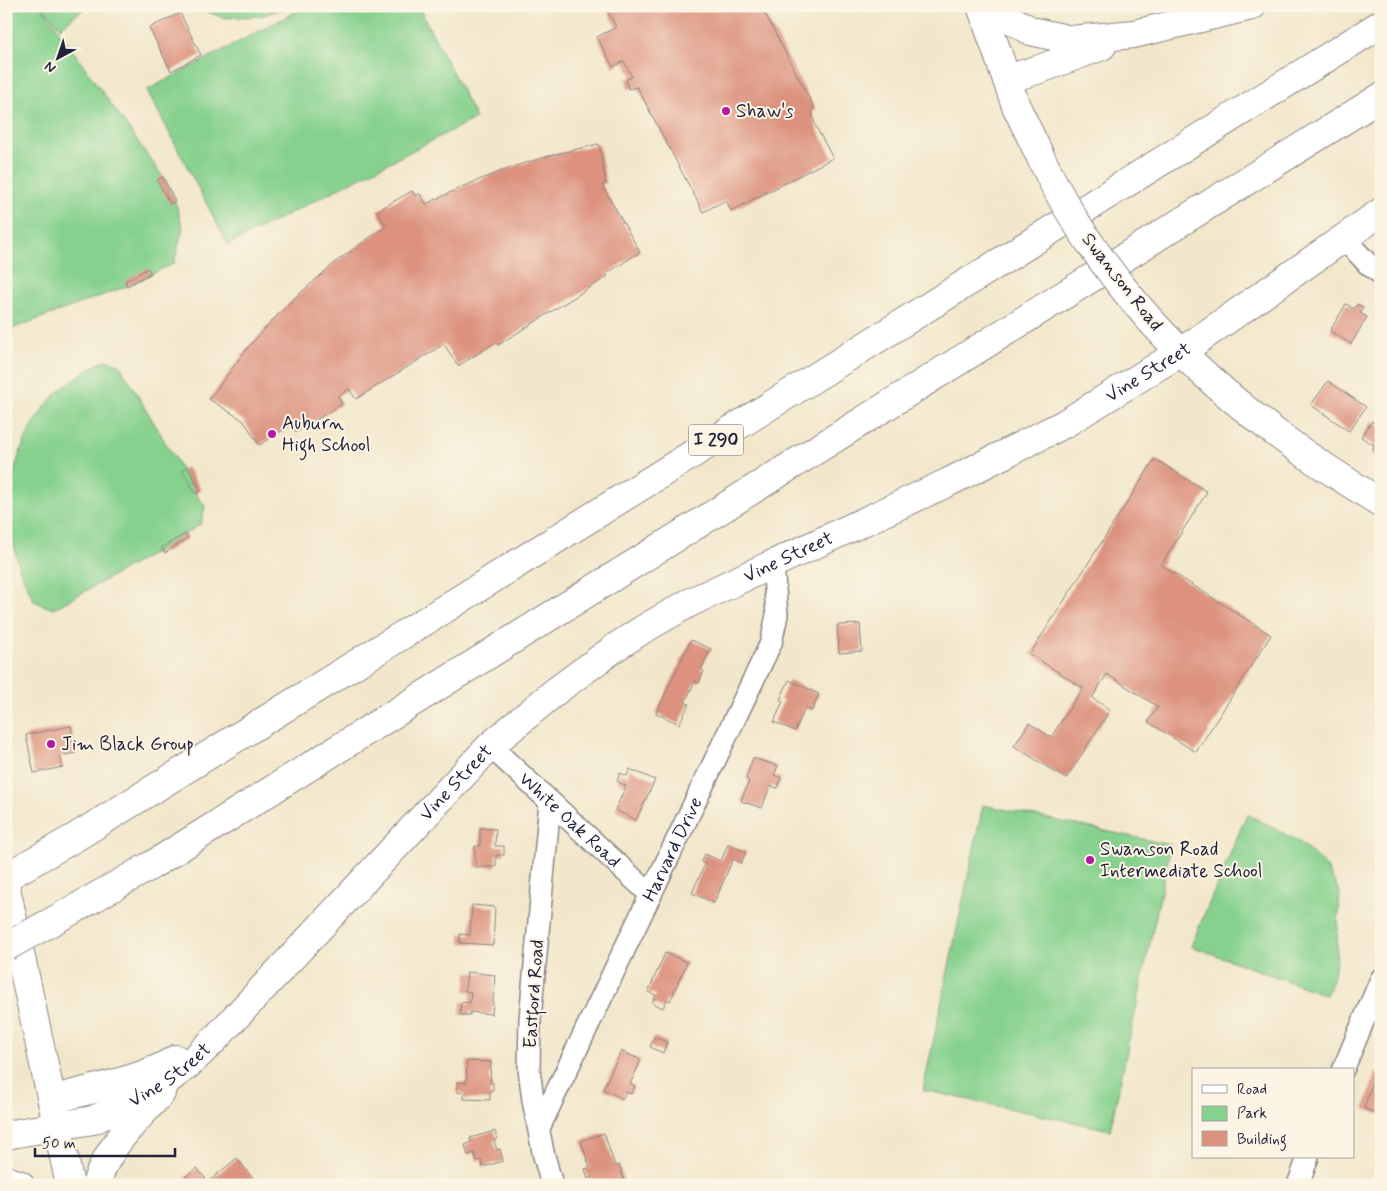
<svg xmlns="http://www.w3.org/2000/svg" width="1387" height="1191" font-family="Mynerve,sans-serif">
  <style>
    .green { fill: #86d18e; stroke: #547a64 }
    .building { fill: #dc927e }
    .lines { fill: none; stroke-linecap: round; stroke-linejoin: round }
    .street-casing { stroke: #8a8483; stroke-width: 24 }
    .secondary-casing { stroke: #8a8483; stroke-width: 30 }
    .highway-casing { stroke: #8a8483; stroke-width: 30 }
    .street { stroke: #fff; stroke-width: 21 }
    .secondary { stroke: #fff; stroke-width: 28 }
    .highway { stroke: #fff; stroke-width: 28 }
    .secondary-bridge-casing { stroke: #8a8483; stroke-width: 30; stroke-linecap: butt }
    .highway-bridge-casing { stroke: #8a8483; stroke-width: 30; stroke-linecap: butt }
    .secondary-bridge { stroke: #fff; stroke-width: 28 }
    .highway-bridge { stroke: #fff; stroke-width: 28 }
    .poi-dot { fill: #b5179e; stroke: #fcf5e5; stroke-width: 2 }
    .labels { text-anchor: middle; dominant-baseline: central; stroke-width: 4; stroke-linejoin: round; paint-order: stroke }
    .shield { fill: #fcf5e5; stroke: #63616e; stroke-width: 1 }
    .shield-label { font-size: 18px; font-weight: bold; fill: #22223b }
    .poi-label { font-size: 19px; fill: #22223b; stroke: #fcf5e5; text-anchor: start }
    .street-label { font-size: 19px; fill: #22223b; stroke: #fcf5e5 }
  </style>
  <rect width="100%" height="100%" fill="#fcf5e5"/>
  <filter id="ink" filterUnits="userSpaceOnUse"><feTurbulence type="fractalNoise" baseFrequency=".02" numOctaves="2"/><feDisplacementMap in="SourceGraphic" scale="10" xChannelSelector="R" yChannelSelector="G"/><feConvolveMatrix kernelMatrix="1 2 1 2 8 2 1 2 1" color-interpolation-filters="sRGB"/></filter>
  <filter id="wash" filterUnits="userSpaceOnUse"><feTurbulence type="fractalNoise" baseFrequency=".0096" numOctaves="4" result="noise"/><feDisplacementMap in="SourceGraphic" scale="20" xChannelSelector="R" yChannelSelector="G"/><feGaussianBlur stdDeviation="1.12" result="paint"/><feColorMatrix in="noise" values="0 0 0 0 0 0 0 0 0 0 0 0 0 0 0 0 0 1.4 0 .05"/><feComposite in="paint" operator="in"/></filter>
  <g filter="url(#wash)">
    <rect width="100%" height="100%" fill="#f2e7cb"/>
    <path class="green" d="M6,6H41L163,177L175,201L183,228L174,263L127,286L6,331Z
      M42,6H87L60,28Z
      M191,6H291L261,16L224,18Z
      M307,6H418L476,118L228,245L147,90Z
      M105,360L119,364L196,494L205,506L201,524L161,549L53,609L34,601C30,591 24,580 20,570C14,548 8,521 10,498C13,460 31,418 58,392C72,379 89,369 105,360Z
      M983,805L1171,845L1110,1130L923,1090Z
      M1247,814L1298,841L1325,865L1340,892L1336,961L1334,975L1326,995L1191,946Z"/>
    <g id="blocks">
      <path class="building" d="M605,6H761L815,109L812,111L815,125L833,158L731,211L726,200L703,212L637,87L628,89L626,79L632,77L624,61L613,67L597,37L616,27Z
        M180,13L201,55L171,71L149,28Z
        M599,144L606,183L602,185L640,252L606,274L608,276L498,345L496,342L458,366L444,344L356,399L349,389L338,396L342,404L296,432L291,425L259,445L244,421L209,399L249,346L288,304L337,261L386,226L377,211L412,191L415,196L420,194L426,204L464,186L512,167L552,155Z
        M163,177L175,201L170,204L157,180Z
        M148,268L151,273L127,286L125,281Z
        M1346,304L1354,309L1357,304L1363,307L1360,313L1367,317L1351,344L1330,331Z
        M1328,381L1366,407L1349,431L1311,405Z
        M1372,421L1381,427V456L1372,451L1375,446L1361,437Z
        M1155,459L1207,492L1161,565L1271,635L1196,752L1148,722L1158,707L1107,674L1092,698L1110,710L1066,779L1014,746L1029,723L1051,737L1083,688L1030,654Z
        M187,467L201,490L196,494L182,470Z
        M185,534L188,538L165,553L161,548Z
        M860,624L862,651L839,653L837,625Z
        M691,640L711,649L701,669L704,671L699,683L695,681L685,702L689,704L679,724L656,713Z
        M789,680L819,694L812,711L805,708L795,731L774,722L783,701L780,700Z
        M71,726L76,753L60,756L63,767L34,773L26,735Z
        M753,758L778,766L774,775L781,778L778,788L770,786L762,808L741,801L749,781L746,779Z
        M630,769L655,780L636,820L615,810L626,786L617,781L620,773L627,776Z
        M480,828L496,829L495,846H504V855H496V867H475V846H480Z
        M728,844L746,852L741,863L733,859L714,903L692,893L705,864L701,862L705,854L721,861Z
        M472,905L495,907L493,945L460,943V934L470,935Z
        M665,953L687,962L670,1001L667,999L663,1008L652,1003L656,995L648,992Z
        M467,972L495,975L492,1014L470,1012V1015H460L461,1002L470,1003L471,992L465,991Z
        M654,1037L667,1042L663,1053L650,1047Z
        M621,1051L641,1060L630,1084L635,1086L631,1094L626,1092L623,1099L603,1089Z
        M467,1061L491,1062L490,1083H493V1090H490V1100L464,1099V1093L457,1092V1082L466,1083Z
        M1375,1073L1381,1075V1114L1364,1109Z
        M495,1131L497,1139L494,1140L497,1150L500,1149L503,1161L483,1167L481,1160L477,1161L474,1153L468,1155L465,1145L471,1142L470,1138Z
        M604,1133L615,1166L619,1165L624,1180L608,1185H595L592,1177L588,1179L585,1169L590,1168L581,1141Z
        M237,1158L258,1185H191L185,1177L197,1168L208,1182Z"/>
    </g>
  </g>
  <g filter="url(#ink)">
    <use href="#blocks" fill-opacity="0" stroke="#8a8483" stroke-width="1"/>
    <g class="lines">
      <defs>
        <g id="street">
          <path d="M1344,238L1368,264L1381,274"/>
          <path id="s1" d="M490,746L651,895"/>
          <path d="M550,802L530,1019L529,1069L533,1100L543,1152L552,1185"/>
          <path d="M1343,1070L1381,979"/>
          <path id="s2" d="M539,1128L771,643L777,615L773,564"/>
          <path d="M1298,1185L1308,1157"/>
        </g>
        <g id="secondary">
          <path d="M981,6L1016,106L1043,162"/>
          <path d="M1149,319C1194,368 1244,411 1298,449C1325,468 1353,485 1381,503"/>
          <path d="M6,888L70,1185"/>
          <path d="M52,1100C92,1088 141,1081 176,1059"/>
          <path id="s3" d="M58,1126L93,1120L121,1107L164,1083L190,1063L214,1040L262,989L490,746L556,691L616,647L642,630L689,603L949,482L1064,424L1181,352L1381,212"/>
          <path d="M96,1185C106,1147 136,1121 161,1093"/>
        </g>
        <path id="highway" d="M994,6L1005,16L1031,31L1071,40L1134,34L1252,6
          M1007,79L1040,69L1102,46
          M6,877L76,837L430,618L1381,24
          M62,916L152,865L1381,97
          M6,1135L58,1126
          M6,1180L20,1185"/>
      </defs>
      <use href="#street" class="street-casing"/>
      <use href="#secondary" class="secondary-casing"/>
      <use href="#highway" class="highway-casing"/>
      <use href="#street" class="street"/>
      <use href="#secondary" class="secondary"/>
      <use href="#highway" class="highway"/>
      <defs>
        <path id="secondary-bridge" d="M1043,162C1070,220 1107,271 1149,319"/>
        <path id="highway-bridge" d="M6,947L62,916"/>
      </defs>
      <use href="#secondary-bridge" class="secondary-bridge-casing"/>
      <use href="#highway-bridge" class="highway-bridge-casing"/>
      <use href="#secondary-bridge" class="secondary-bridge"/>
      <use href="#highway-bridge" class="highway-bridge"/>
    </g>
  </g>
  <g class="poi-dot">
    <circle cx="726" cy="111" r="5"/>
    <circle cx="272" cy="434" r="5"/>
    <circle cx="51" cy="744" r="5"/>
    <circle cx="1090" cy="860" r="5"/>
  </g>
  <g class="labels">
    <rect class="shield" x="688.5" y="424.5" width="55" height="31" rx="4"/>
    <g class="shield-label">
      <text x="716" y="440">I 290</text>
    </g>
    <g class="poi-label">
      <text x="736" y="111">Shaw's</text>
      <text x="282" y="423">Auburn<tspan x="282" dy="22">High School</tspan></text>
      <text x="61" y="744">Jim Black Group</text>
      <text x="1100" y="849">Swanson Road<tspan x="1100" dy="22">Intermediate School</tspan></text>
    </g>
    <g class="street-label">
      <text transform="translate(1122 282) rotate(52)">Swanson Road</text>
      <text stroke="none"><textPath href="#s3" startOffset="1345">Vine Street</textPath></text>
      <text stroke="none"><textPath href="#s3" startOffset="940">Vine Street</textPath></text>
      <text stroke="none"><textPath href="#s3" startOffset="535">Vine Street</textPath></text>
      <text stroke="none"><textPath href="#s1" startOffset="109">White Oak Road</textPath></text>
      <text stroke="none"><textPath href="#s2" startOffset="309">Harvard Drive</textPath></text>
      <text transform="translate(534 994) rotate(-86)">Eastford Road</text>
      <text stroke="none"><textPath href="#s3" startOffset="125">Vine Street</textPath></text>
    </g>
  </g>
  <rect width="1387" height="1191" fill="none" stroke="#fcf5e5" stroke-width="25"/>
  <rect x="1192" y="1068" width="162" height="90" fill="#fcf5e5" stroke="#a5a1a1"/>
  <rect x="1202" y="1085" width="25" height="8" fill="#ffffff" stroke="#a5a1a1"/>
  <text x="1237" y="1094" font-size="15" fill="#22223b">Road</text>
  <rect x="1202" y="1106" width="25" height="15" fill="#86d18e" stroke="#a5a1a1"/>
  <text x="1237" y="1118" font-size="15" fill="#22223b">Park</text>
  <rect x="1202" y="1131" width="25" height="15" fill="#dc927e" stroke="#a5a1a1"/>
  <text x="1237" y="1144" font-size="15" fill="#22223b">Building</text>
  <g transform="translate(58 58) rotate(220)" stroke="#fcf5e5" stroke-width="4" paint-order="stroke">
  <path d="M0-4L9 19L0 12L-9 19Z" fill="#22223b"/>
  <text y="-8" font-size="14" font-weight="bold" text-anchor="middle" fill="#22223b">N</text>
  </g>
  <path d="M35 1148v8h140v-8" fill="none" stroke="#22223b" stroke-width="2.5"/>
  <text x="42" y="1148" font-size="15" fill="#22223b" stroke="#fcf5e5" stroke-width="4" paint-order="stroke">50 m</text>
</svg>
